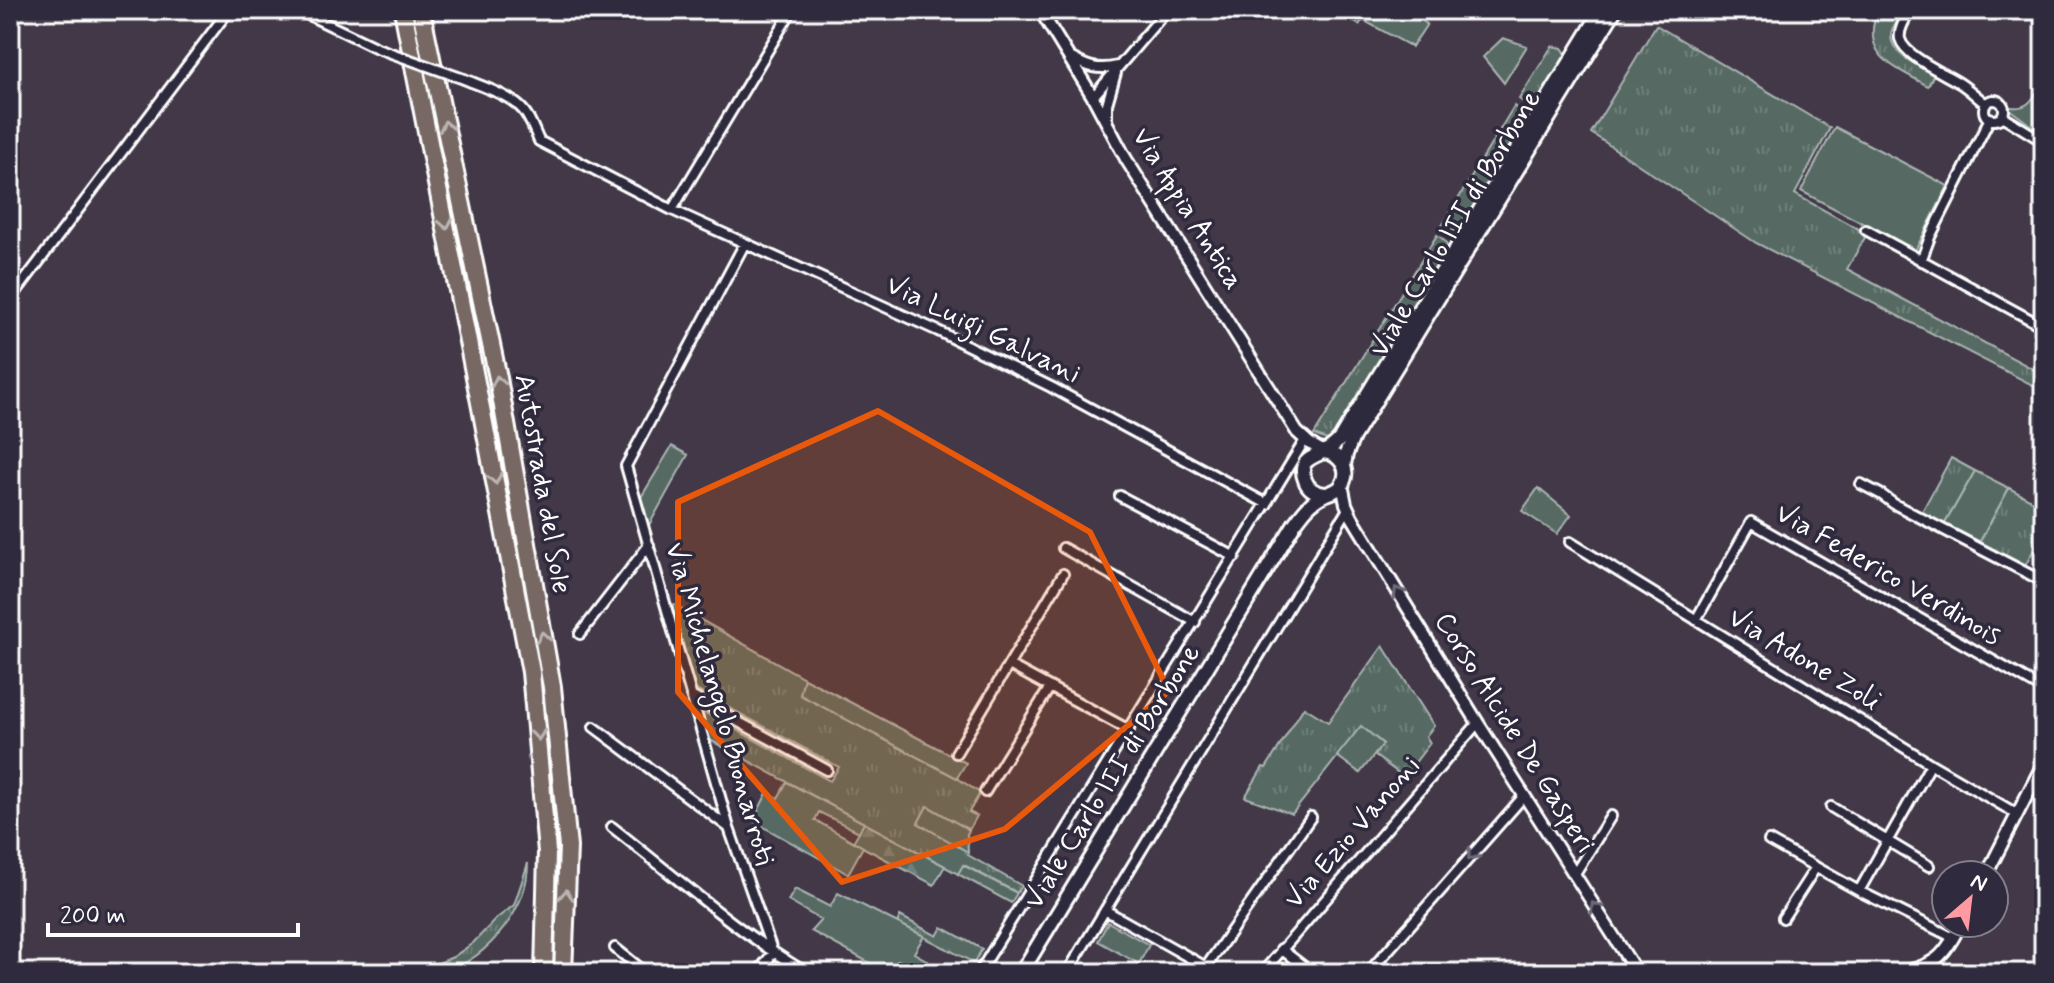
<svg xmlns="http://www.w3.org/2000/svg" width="2054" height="983" font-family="Mynerve,sans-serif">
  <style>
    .grass { fill: url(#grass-tufts); stroke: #abb5b2; stroke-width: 2 }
    .forest { fill: url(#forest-firs); stroke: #abb5b2; stroke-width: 2 }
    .garden { fill: #576b64; stroke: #abb5b2; stroke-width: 2 }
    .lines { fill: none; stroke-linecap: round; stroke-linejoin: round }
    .minor-casing { stroke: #fff; stroke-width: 14 }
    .tertiary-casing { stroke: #fff; stroke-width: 16 }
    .secondary-casing { stroke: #fff; stroke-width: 18 }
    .motorway-casing { stroke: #fff; stroke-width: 22 }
    .minor { stroke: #2f2a3d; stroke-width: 8 }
    .tertiary { stroke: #2f2a3d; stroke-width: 10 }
    .secondary { stroke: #2f2a3d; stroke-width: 12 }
    .motorway { stroke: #776864; stroke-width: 16 }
    .minor-bridge-casing { stroke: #fff; stroke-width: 14; stroke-linecap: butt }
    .minor-bridge { stroke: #2f2a3d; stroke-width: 8 }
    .oneway { stroke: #bbb4b2 }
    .oneway2 { stroke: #6d6a77 }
    .marked { fill: #e8590c; fill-opacity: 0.2; stroke: #e8590c; stroke-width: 6; stroke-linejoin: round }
    .labels { text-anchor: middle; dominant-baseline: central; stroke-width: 7; stroke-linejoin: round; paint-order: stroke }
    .street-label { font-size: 28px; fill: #fff; stroke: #2f2a3d }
  </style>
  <defs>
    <pattern id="grass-tufts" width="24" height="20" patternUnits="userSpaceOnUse" patternTransform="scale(2)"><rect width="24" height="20" fill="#576b64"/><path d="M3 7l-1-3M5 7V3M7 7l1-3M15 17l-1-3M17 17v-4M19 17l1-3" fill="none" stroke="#70817b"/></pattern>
    <pattern id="forest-firs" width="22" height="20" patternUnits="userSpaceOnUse" patternTransform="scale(2)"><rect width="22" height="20" fill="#576b64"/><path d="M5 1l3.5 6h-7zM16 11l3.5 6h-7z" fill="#70817b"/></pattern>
  </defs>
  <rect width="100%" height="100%" fill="#423848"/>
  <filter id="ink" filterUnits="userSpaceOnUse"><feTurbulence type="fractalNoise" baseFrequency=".0125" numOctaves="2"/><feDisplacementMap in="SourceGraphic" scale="16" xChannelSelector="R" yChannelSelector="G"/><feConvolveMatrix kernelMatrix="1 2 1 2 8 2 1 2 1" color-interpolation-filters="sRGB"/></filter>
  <g filter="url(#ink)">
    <path class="grass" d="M1878,10H1904C1900,17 1892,26 1891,34C1890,55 1919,66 1934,74L1928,86C1894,67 1859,55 1878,10Z
      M1656,25L1830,128L1795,194L1867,234L1847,269L2044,375V391L1756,243L1591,133Z
      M1552,46L1562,48L1567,55L1566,58C1561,67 1545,98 1537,103C1530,107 1525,104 1519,99Z
      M2044,80V135L2005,106C2029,112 2034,98 2044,80Z
      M1514,106L1523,115L1525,125L1463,227C1455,233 1450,231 1442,226Z
      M1437,235C1445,240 1449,244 1446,254L1336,434L1327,440L1314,435Z
      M1951,458L1975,471L1943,527L1920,515Z
      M1538,488L1571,515L1557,534L1522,511Z
      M2009,488L2044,507V531L2024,568L1978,545Z
      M671,603L804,678L801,695L957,778L980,793L969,812L977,816L969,830L928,806L918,823L968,852V855L1022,886L1017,893L964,865L958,874L708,739L700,710L830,781L839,767L694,689Z
      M1383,646L1434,726L1426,736L1430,743L1404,777L1374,755L1383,744L1361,727L1292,814L1245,797L1263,767L1266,768L1304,707L1328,722Z
      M528,863C528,909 489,957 445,972C436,975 424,973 414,973L453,957L473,943L496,919L514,905Z
      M900,916L937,936L942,927L982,949L974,963L897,923Z"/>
    <path class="forest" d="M864,823L945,866L934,885L853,842Z"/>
    <path class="garden" d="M1335,10H1406L1427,24L1412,47L1363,20L1359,25Z
      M1503,38L1527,46L1504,83L1483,57Z
      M1835,127L1948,186L1915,251L1801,191Z
      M672,446L688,455L648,527L640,499Z
      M1975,471L2009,488L1978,545L1943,527Z
      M804,678L966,763L957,778L800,695Z
      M1361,726L1383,744L1360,773L1337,756Z
      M787,782L864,823L859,832L819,812L815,820L863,847L848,874L753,821L767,793L778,798Z
      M927,806L969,830L967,834L968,852L918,823Z
      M963,865L1017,893L1011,903L958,874Z
      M795,889L830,907L838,893L924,936L914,953L928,961L922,973L898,960L891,973H888L811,931L821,920L788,901Z
      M1108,922L1149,945L1139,964L1098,941Z"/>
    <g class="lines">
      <defs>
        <path id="minor" d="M298,10L377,48
          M1911,10C1906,18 1898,29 1900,39C1905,57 1946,74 1961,84C1970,90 1978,98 1986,104
          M1070,57C1087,67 1098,71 1118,66
          M464,79C481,86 506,94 519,106C529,114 534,130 539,141L672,210L938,331L1051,387L1267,504
          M1093,97L1167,10
          M1984 110a10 10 0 1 1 20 0a10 10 0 1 1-20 0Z
          M2002,116L2044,142
          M1107,122V104L1116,73
          M672,210L792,10
          M1866,230L2044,327
          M745,243L626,466L729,828L773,953L757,973
          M1921,261L1930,237L1990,118
          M10,300L229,10
          M1861,484L1882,495L1894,504L2044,582
          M1120,496L1235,557
          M1570,542L1931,764L2017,814
          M1063,548L1195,622
          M1696,620L1751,522L2044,690
          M580,634L649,545
          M1009,665L1129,730
          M691,696L827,770
          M594,727L728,827
          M956,753L1063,574
          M985,792L1050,687
          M1831,807L1929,866
          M612,827C676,877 737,932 807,973
          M1769,841L1859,891L1954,938
          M1574,875L1611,816
          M1859,891L1931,764
          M1105,910L1206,967L1311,817
          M1783,918L1816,867
          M615,948L646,973
          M1281,949L1312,973
          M979,973L1305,440
          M1067,973L1348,509
          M1262,973L1478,723
          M1368,973L1524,796"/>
        <path id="tertiary" d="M1040,10L1093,97L1126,159L1297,432L1309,443L1324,452
          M1342,484L1346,504L1352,517L1478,723L1637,973
          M1986,875L2044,762
          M1900,973C1936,965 1945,956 1961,923"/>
        <path id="secondary" d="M1344,465L1346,454L1353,437L1615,10
          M1325,494C1316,493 1308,489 1305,480C1296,457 1318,457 1330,448C1336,444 1340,440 1343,434L1602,10
          M1021,973L1295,523C1303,512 1311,501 1324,495C1331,492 1336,492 1341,486C1352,470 1340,454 1324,452"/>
        <path id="motorway" d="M403,10L482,413L531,672L547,852L544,973
          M421,10L498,378L552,687L568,847L563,973"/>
      </defs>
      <use href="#minor" class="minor-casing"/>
      <use href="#tertiary" class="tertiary-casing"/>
      <use href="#secondary" class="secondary-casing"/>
      <use href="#motorway" class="motorway-casing"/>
      <use href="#minor" class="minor"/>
      <use href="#tertiary" class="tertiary"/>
      <use href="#secondary" class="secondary"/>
      <use href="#motorway" class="motorway"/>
      <defs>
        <path id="minor-bridge" d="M377,48L464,79"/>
      </defs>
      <use href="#minor-bridge" class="minor-bridge-casing"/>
      <use href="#minor-bridge" class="minor-bridge"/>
    </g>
    <defs><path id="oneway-chevron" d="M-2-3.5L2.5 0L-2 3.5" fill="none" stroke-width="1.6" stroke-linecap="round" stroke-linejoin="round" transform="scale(2)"/></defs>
    <g class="oneway">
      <use href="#oneway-chevron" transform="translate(446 126) rotate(-101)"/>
      <use href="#oneway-chevron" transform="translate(446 224) rotate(79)"/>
      <use href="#oneway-chevron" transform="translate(498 381) rotate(-101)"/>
      <use href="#oneway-chevron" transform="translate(495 479) rotate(79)"/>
      <use href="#oneway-chevron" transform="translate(543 637) rotate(-100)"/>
      <use href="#oneway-chevron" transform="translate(538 735) rotate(84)"/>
      <use href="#oneway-chevron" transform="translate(566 895) rotate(-87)"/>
    </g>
    <g class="oneway2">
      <use href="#oneway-chevron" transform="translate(1398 592) rotate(-121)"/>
      <use href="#oneway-chevron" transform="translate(1472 855) rotate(131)"/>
      <use href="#oneway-chevron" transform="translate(1595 907) rotate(-123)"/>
    </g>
  </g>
  <path class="marked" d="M878,411L1090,532L1169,691L1005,829L842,882L678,692V502Z"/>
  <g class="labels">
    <g class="street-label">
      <text transform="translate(1187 209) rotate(58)">Via Appia Antica</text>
      <text transform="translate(1456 224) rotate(-59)">Viale Carlo III di Borbone</text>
      <text transform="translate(983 330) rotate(26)">Via Luigi Galvani</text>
      <text transform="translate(542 484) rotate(80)">Autostrada del Sole</text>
      <text transform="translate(1888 575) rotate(30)">Via Federico Verdinois</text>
      <text transform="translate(1804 660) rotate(31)">Via Adone Zoli</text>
      <text transform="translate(719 704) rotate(74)">Via Michelangelo Buonarroti</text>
      <text transform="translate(1514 733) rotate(58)">Corso Alcide De Gasperi</text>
      <text transform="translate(1113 777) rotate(-58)">Viale Carlo III di Borbone</text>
      <text transform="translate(1353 833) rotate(-49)">Via Ezio Vanoni</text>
    </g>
  </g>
  <rect width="2054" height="983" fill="none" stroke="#2f2a3d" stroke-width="40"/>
  <rect x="20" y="20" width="2014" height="943" fill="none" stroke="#fff" stroke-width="3" filter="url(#ink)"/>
  <g transform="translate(1970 899) rotate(28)"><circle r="38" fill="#2f2a3d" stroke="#827f8b" stroke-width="2"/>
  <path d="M0-6L14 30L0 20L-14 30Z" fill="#ff9aa2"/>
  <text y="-12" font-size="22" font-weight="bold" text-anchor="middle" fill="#ffffff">N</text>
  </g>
  <path d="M48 923v12h250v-12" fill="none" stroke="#ffffff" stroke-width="4"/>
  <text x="60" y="923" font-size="24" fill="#ffffff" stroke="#2f2a3d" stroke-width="6" paint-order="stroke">200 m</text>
</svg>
